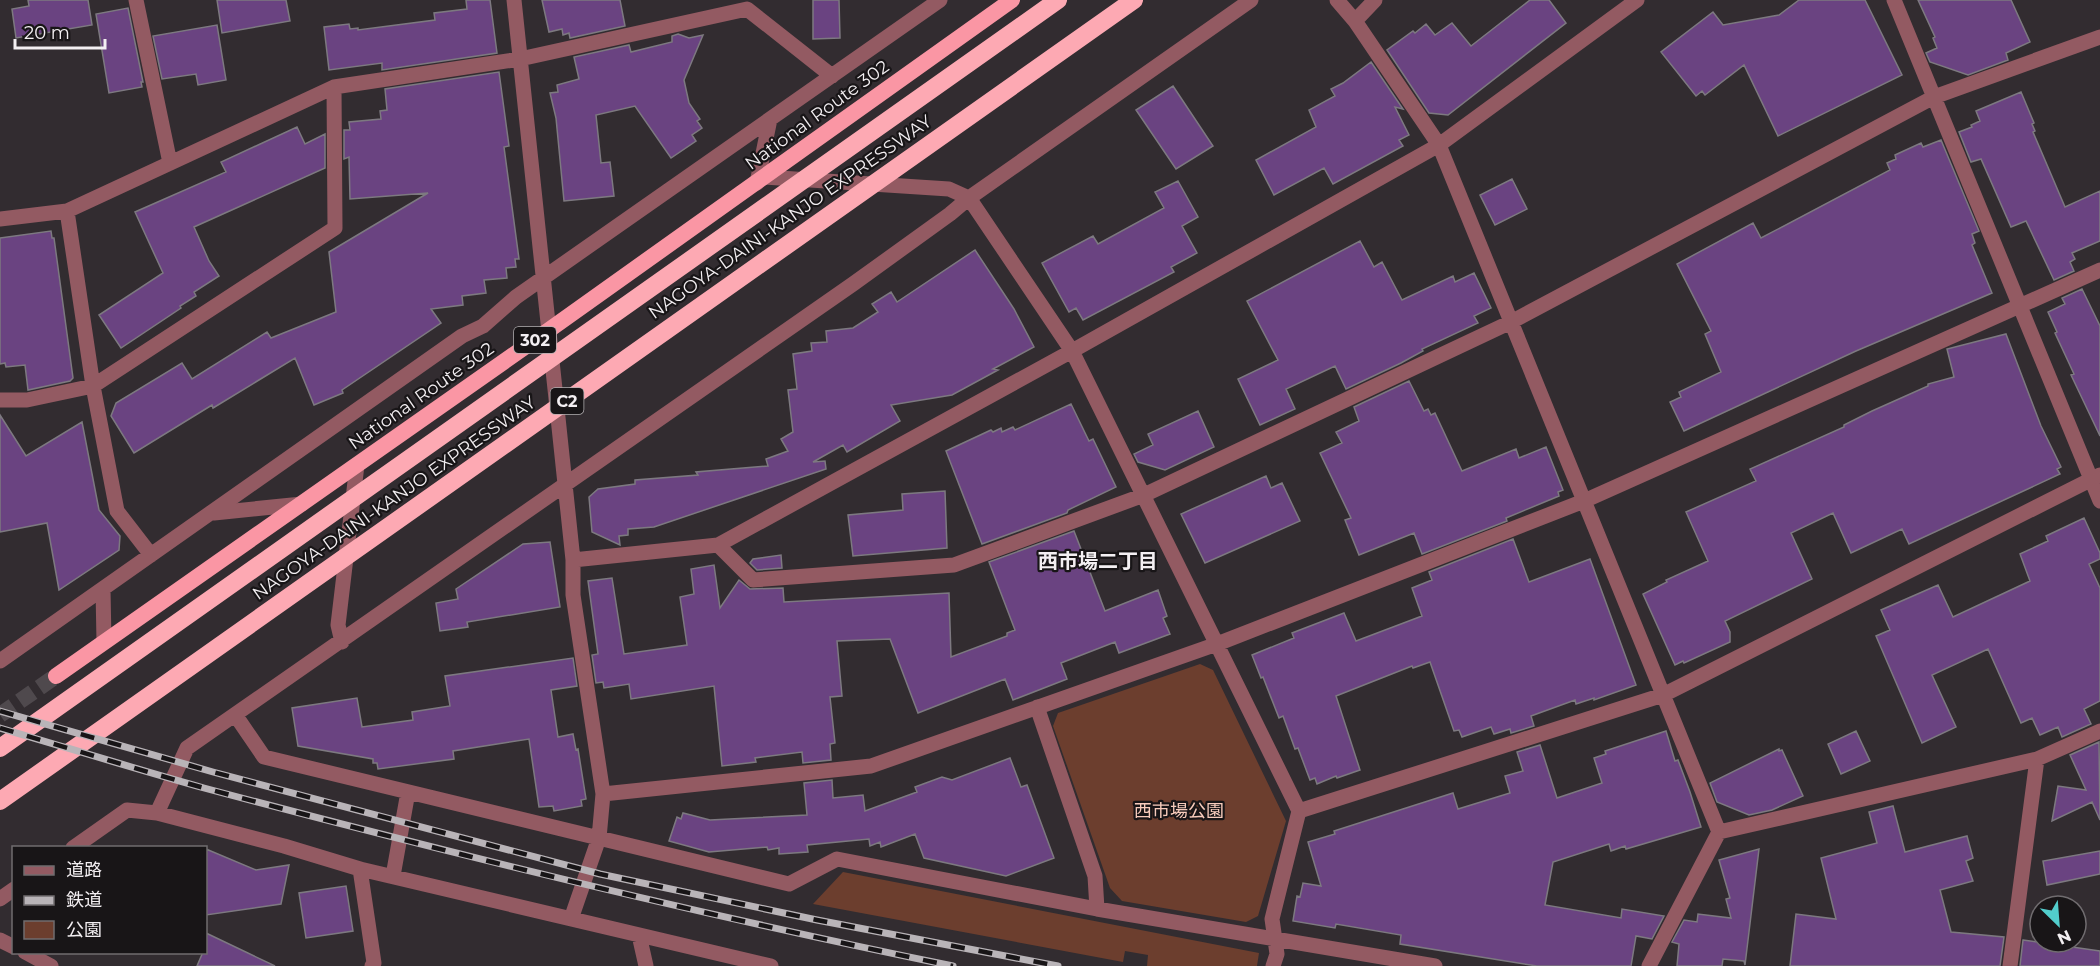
<svg xmlns="http://www.w3.org/2000/svg" width="2100" height="966" font-family="Montserrat,'Noto Sans JP',sans-serif">
  <style>
    .green { fill: #6c3e2e }
    .building { fill: #6a4381; stroke: #7d7980; stroke-width: 1.5 }
    .lines { fill: none; stroke-linecap: round; stroke-linejoin: round }
    .trunk-tunnel { stroke: #4f494d; stroke-width: 16; stroke-dasharray: 16 8; stroke-linecap: butt }
    .minor { stroke: #935a62; stroke-width: 15 }
    .trunk { stroke: #fa96a4; stroke-width: 16 }
    .motorway { stroke: #fda9b3; stroke-width: 18 }
    .rail-casing { stroke: #b9b4b8; stroke-width: 7 }
    .rail { stroke: #181517; stroke-width: 4.5; stroke-dasharray: 14; stroke-linecap: butt }
    .labels { text-anchor: middle; dominant-baseline: central; stroke-width: 4.5; stroke-linejoin: round; paint-order: stroke }
    .shield { fill: #181517; stroke: #b1aeb0; stroke-width: 1.5 }
    .shield-label { font-size: 16px; font-weight: bold; fill: #f3eff2 }
    .street-label { font-size: 18px; fill: #f3eff2; stroke: #181517 }
    .park-label { font-size: 18px; fill: #f7cbbb; stroke: #181517 }
    .neighbourhood-label { font-size: 20px; font-weight: bold; fill: #f3eff2; stroke: #181517 }
  </style>
  <rect width="100%" height="100%" fill="#322c30"/>
  <path class="green" d="M1200,664L1213,670L1286,821L1258,916L1246,922L1122,901L1110,888L1053,726L1058,713Z
    M843,872L1259,953L1257,966H1147L1148,955L1125,951L1123,962L813,904Z"/>
  <path class="building" d="M28,0H88L92,25L16,38L12,9L29,6Z
    M217,0H286L290,21L222,33Z
    M466,0H490L497,53L382,70V63L329,70L324,27L349,24L350,29L358,28V30L435,20L434,13L467,9Z
    M542,0H620L625,26L570,38L569,33L563,35L562,29L549,32Z
    M813,0H839L840,38L813,39Z
    M1530,0H1549L1566,23L1448,115L1429,113L1387,50L1413,31L1415,33L1426,24L1435,35L1452,23L1471,46Z
    M1799,0H1865L1902,75L1778,136L1744,65L1705,95L1702,91L1696,96L1661,52L1713,12L1723,25L1779,15Z
    M1918,0H2011L2030,42L2006,53L2008,60L1968,75L1930,62L1926,53L1937,48L1933,38L1935,37Z
    M128,8L143,82H141L142,87L109,93L96,14Z
    M217,25L226,80L198,85L196,74L162,79L153,36Z
    M678,34L689,38L703,35L684,80L689,103L700,119L697,121L702,128L692,135L696,141L671,158L635,106L596,115L601,163L610,162L614,196L564,201L556,118L550,93L558,92L557,85L579,79L574,57L629,45L631,52L672,42V36Z
    M1371,62L1403,109L1395,107L1409,135L1399,140L1403,146L1333,184L1324,168L1274,195L1256,160L1316,127L1309,110L1335,96L1331,89L1343,83Z
    M499,72L509,146L504,147L519,259H515L516,267L506,268L507,278L484,280L486,293L462,296L463,305L431,309L441,323L342,390L343,393L314,405L295,358L213,408L212,405L134,453L111,416L116,403L182,363L192,379L267,332L271,338L336,312L329,252L428,193L350,199L349,157L344,159V130H350L349,122L381,119L380,111L387,110L385,89Z
    M1173,86L1213,146L1176,169L1136,110Z
    M2021,92L2034,123L2032,124L2035,131L2033,132L2065,207L2100,191V241L2072,253L2075,259L2070,262L2074,271L2054,280L2026,221L2011,227L1981,159L1971,162L1959,132L1972,127L1971,125L1980,121L1976,111Z
    M297,127L305,144L325,134V168L194,227L209,261L219,276L194,292L196,296L180,306L181,308L121,348L99,315L163,273L135,212L226,172L221,162Z
    M1941,140L1979,231L1972,234L1975,243L1972,245L1992,293L1856,351L1684,431L1670,402L1681,397L1679,392L1721,372L1705,334L1711,331L1677,264L1753,223L1761,238L1890,170L1887,163L1896,159L1895,155L1921,143L1923,147Z
    M1512,179L1527,209L1495,225L1480,195Z
    M1178,181L1198,217L1182,226L1197,253L1171,267L1174,272L1083,320L1076,308L1069,312L1042,263L1093,236L1098,244L1164,208L1155,192Z
    M51,231L52,238H54L73,378L70,381L28,390L25,365L6,367L5,363L0,364V238Z
    M1360,241L1374,267L1382,262L1402,300L1453,276L1455,282L1474,273L1491,308L1474,316L1478,323L1422,349L1423,351L1401,363L1346,389L1335,366L1286,389L1295,409L1260,425L1238,379L1278,360L1247,301Z
    M975,250L1014,309L1034,347L993,369L998,370L952,395L891,405L900,421L847,452L843,445L813,462L825,461L826,469L654,527L628,529V535L619,536L620,545L592,532L589,497L598,489L635,484V480L698,475L696,472L768,466L766,459L788,451L781,439L793,432L788,390L797,389L793,354L812,351L811,343L827,342L826,331L853,328L878,312L872,304L891,292L897,302Z
    M2082,289L2100,326V436L2071,375L2074,374L2055,333L2057,332L2048,312L2065,304L2062,298Z
    M2006,334L2041,426L2061,467L2057,469L2060,474L1909,544L1902,529L1851,553L1833,513L1791,533L1812,579L1725,621L1730,632V642L1684,663L1683,661L1675,665L1643,594L1667,582L1666,580L1708,561L1686,512L1756,481L1750,469L1844,427V425L1872,411L1928,386V384L1954,377L1947,349Z
    M1409,381L1424,411L1428,409L1431,415L1435,413L1462,471L1516,449L1519,458L1546,447L1563,490L1558,492L1559,496L1506,518L1507,521L1422,554L1414,533L1359,555L1345,520L1351,518L1320,453L1342,443L1336,432L1359,421L1354,407Z
    M1071,404L1089,441L1093,439L1116,487L1068,510L1067,513L982,544L946,451L991,430L993,432L1001,428L1002,432L1013,427L1015,430Z
    M1198,411L1214,447L1165,470L1138,462L1134,454L1153,445L1148,434Z
    M0,415L26,456L82,422L99,510L120,536L119,550L59,590L47,523L0,532Z
    M1266,476L1271,488L1282,483L1300,521L1205,563L1181,514Z
    M945,491L947,548L853,556L848,515L903,510L902,494Z
    M2084,518L2100,553V559L2089,564L2100,588V701L2084,709L2091,724L2062,737L2058,727L2040,735L2032,718L2021,723L1988,649L1932,675L1956,727L1922,743L1876,636L1890,630L1881,610L1938,585L1953,617L2030,581L2020,554L2048,541L2046,536Z
    M1074,531L1105,611L1158,590L1167,616L1163,618L1170,634L1119,653L1115,642L1061,663L1067,679L1013,700L1005,679L918,713L890,639L837,641L842,696L830,697L835,743L830,744L831,760L803,763L802,752L755,758L756,762L722,766L714,686L631,699L629,684L604,688L603,682L596,683L592,655L598,654L588,581L612,578L624,654L687,645L680,597L694,594L691,569L714,565L720,608L739,580L750,589L783,588L784,602L949,593L951,657L1007,636V633L1015,630L989,562Z
    M1513,539L1529,582L1590,559L1636,685L1594,700V698L1576,704L1575,700L1531,716L1534,726L1511,733L1510,729L1494,734L1491,727L1462,737L1459,730L1454,731L1430,662L1413,668L1412,666L1336,696L1360,770L1337,778L1336,776L1317,784L1315,778L1310,780L1298,748L1295,749L1283,716L1279,718L1263,677L1261,678L1252,655L1294,638L1292,633L1344,613L1356,641L1422,616L1412,588L1432,580L1429,572Z
    M550,542L560,607L467,622L468,627L440,631L436,603L458,599L456,589L523,544Z
    M781,555L782,568L757,570L750,563L753,559Z
    M573,658L577,686L551,690L558,737L573,734L576,750L578,749L586,799L581,800L582,806L554,811L553,806L539,807L529,739L453,751L454,759L378,769L377,763H373V759L298,746L292,708L357,698L362,727L413,720L412,712L450,706L445,676Z
    M1666,731L1675,761L1678,760L1690,792L1701,827L1626,849L1625,846L1611,851L1609,844L1553,862L1545,905L1621,918L1622,909L1664,916L1652,939L1636,936L1631,966H1537L1400,944L1401,935L1336,924L1335,928L1293,921L1297,896L1300,897L1303,883L1321,886L1308,842L1335,834L1334,831L1453,793L1458,809L1510,793L1505,776L1523,771L1517,752L1540,745L1557,798L1602,783L1594,758L1606,754L1605,751Z
    M1856,731L1870,761L1841,774L1828,744Z
    M2099,742L2100,820L2092,802L2052,821L2058,786L2086,790L2070,755Z
    M1779,749V751L1782,750L1803,796L1772,810L1749,815L1717,802L1710,783Z
    M1010,758L1021,787L1027,785L1054,858L1006,876L924,858L915,834L881,847L880,842L870,846L869,839L807,845L808,852L779,854V848L768,850L767,847L709,852L669,841L677,817L681,819L683,813L710,820L807,815L804,783L832,780L833,798L863,795L865,811L917,792L915,787L942,777L952,780Z
    M1893,806L1905,852L1967,836L1973,858L1966,861L1973,881L1940,890L1951,932L2004,937L2000,966H1790L1796,914L1836,919L1821,858L1877,843L1869,812Z
    M206,849L256,870L289,865L281,904L206,915Z
    M1759,849L1745,965L1744,961L1723,959L1722,966H1677L1679,944L1672,942L1684,920L1697,922L1698,914L1731,918L1726,899L1730,898L1719,860Z
    M2100,851V874L2047,885L2043,861Z
    M346,886L353,931L306,938L299,893Z
    M206,933L275,966H197L203,952H206Z
    M2023,940L2100,951V966H2020Z"/>
  <g class="lines">
    <path class="trunk-tunnel" d="M0,715L56,676"/>
    <path class="minor" d="M136,0L170,163
      M514,0L573,560V595L603,794L599,838L571,919
      M1337,0L1355,21
      M1375,0L1355,21L1439,145L1719,832
      M1894,0L2100,501
      M764,177L949,189L969,198L1072,351L1299,811L1272,919L1277,954L1273,966
      M757,183L770,119
      M67,211L93,386L117,511L151,555
      M0,219L67,211L334,87L520,59L747,9L832,76
      M0,400H27L93,386L335,228L334,87
      M214,513L302,504
      M718,545L753,580L954,565L1144,495L1511,322L1934,97L2100,37
      M573,560L718,545L1072,351L1439,145L1637,0
      M103,589L104,642
      M342,642L338,625L357,465
      M0,661L462,336L483,326L516,297L940,0
      M1037,707L1095,876L1097,909
      M236,716L264,757L789,884L837,859L1097,909L1435,966
      M603,794L871,766L1217,644L1584,501L2100,270
      M1299,811L1663,695L2100,475
      M157,813L187,748L853,284L950,214L969,198L1251,0
      M73,848L127,810L157,813L284,846L360,869L771,966
      M360,869L374,963L372,966
      M393,876L408,792
      M0,899L14,889
      M639,935L646,966
      M0,940L14,947
      M25,952L51,966
      M1649,966L1719,832L2037,759L2100,731
      M2010,966L2037,759"/>
    <path class="trunk" d="M56,676L549,330L1012,0"/>
    <path class="motorway" d="M0,748L1058,0
      M0,801L1134,0"/>
    <defs>
      <path id="rail" d="M0,711L213,772L600,874L817,920L1058,966
        M0,728C68,748 136,769 204,788C452,854 702,915 953,966"/>
    </defs>
    <use href="#rail" class="rail-casing"/>
    <use href="#rail" class="rail"/>
  </g>
  <g class="labels">
    <g class="shield">
      <rect x="514" y="327" width="42" height="26" rx="4.5"/>
      <rect x="550.5" y="388" width="33" height="26" rx="4.5"/>
    </g>
    <g class="shield-label">
      <text x="535" y="340">302</text>
      <text x="567" y="401">C2</text>
    </g>
    <g class="street-label">
      <text transform="translate(817 115) rotate(-36)">National Route 302</text>
      <text transform="translate(790 217) rotate(-35)">NAGOYA-DAINI-KANJO EXPRESSWAY</text>
      <text transform="translate(421 396) rotate(-35)">National Route 302</text>
      <text transform="translate(394 498) rotate(-35)">NAGOYA-DAINI-KANJO EXPRESSWAY</text>
    </g>
    <g class="park-label">
      <text x="1179" y="811">西市場公園</text>
    </g>
    <g class="neighbourhood-label">
      <text x="1098" y="561">西市場二丁目</text>
    </g>
  </g>
  <rect x="12" y="846" width="195" height="108" fill="#181517" stroke="#706c6f" stroke-width="1.5"/>
  <rect x="24" y="866" width="30" height="9" fill="#935a62" stroke="#706c6f" stroke-width="1.5"/>
  <text x="66" y="876" font-size="18" fill="#f3eff2">道路</text>
  <rect x="24" y="896" width="30" height="9" fill="#b9b4b8" stroke="#706c6f" stroke-width="1.5"/>
  <text x="66" y="906" font-size="18" fill="#f3eff2">鉄道</text>
  <rect x="24" y="921" width="30" height="18" fill="#6c3e2e" stroke="#706c6f" stroke-width="1.5"/>
  <text x="66" y="936" font-size="18" fill="#f3eff2">公園</text>
  <g transform="translate(2058 924) rotate(155)"><circle r="28" fill="#181517" stroke="#706c6f" stroke-width="1.5"/>
  <path d="M0-4.5L10 22L0 15L-10 22Z" fill="#52cdcc"/>
  <text y="-9" font-size="16" font-weight="bold" text-anchor="middle" fill="#f3eff2">N</text>
  </g>
  <path d="M15 39v9h90v-9" fill="none" stroke="#f3eff2" stroke-width="3"/>
  <text x="24" y="39" font-size="18" fill="#f3eff2" stroke="#181517" stroke-width="4.5" paint-order="stroke">20 m</text>
</svg>
